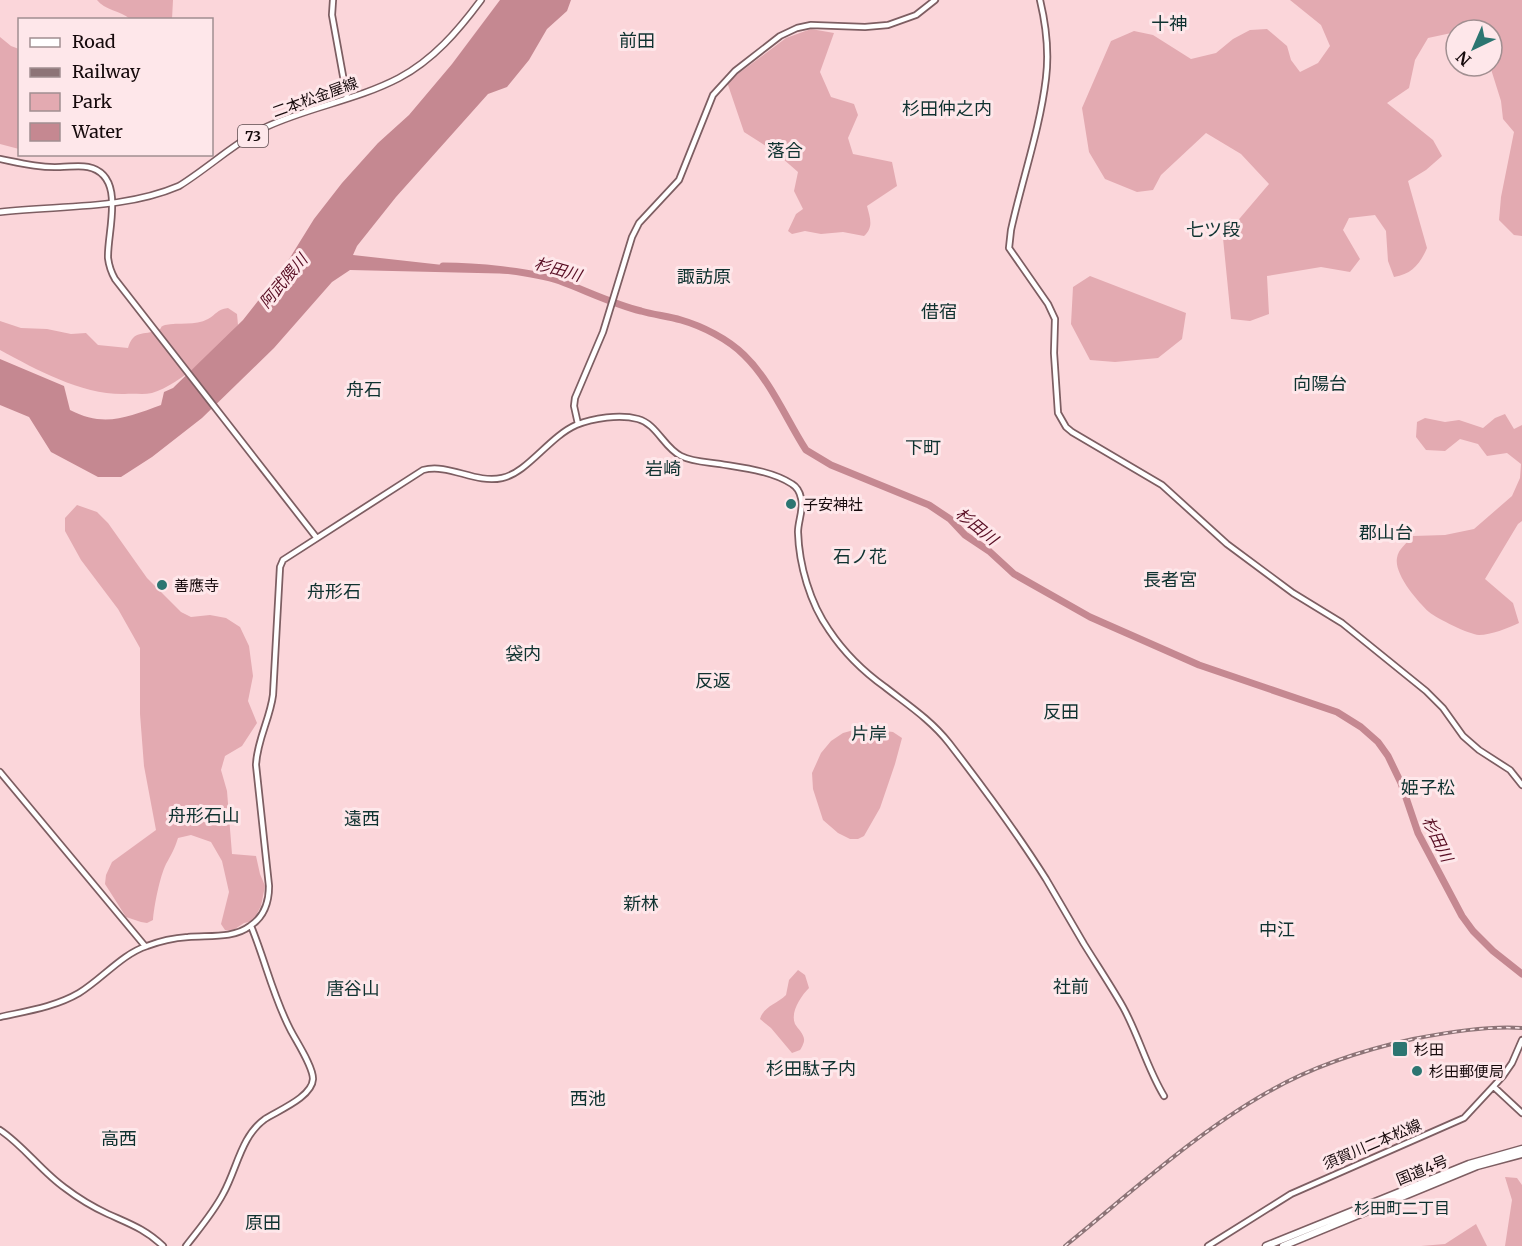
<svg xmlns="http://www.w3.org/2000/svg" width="1522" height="1246" font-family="Merriweather,'Noto Sans JP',serif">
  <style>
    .green { fill: #e3aab1 }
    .water { fill: #c58891 }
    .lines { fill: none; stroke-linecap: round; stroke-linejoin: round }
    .river { stroke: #c58891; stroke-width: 7 }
    .secondary-casing { stroke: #7d5e62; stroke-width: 8 }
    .primary-casing { stroke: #7d5e62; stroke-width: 8 }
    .highway-casing { stroke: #7d5e62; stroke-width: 9 }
    .secondary { stroke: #fff; stroke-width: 4.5 }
    .primary { stroke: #fff; stroke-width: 5 }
    .highway { stroke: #fff; stroke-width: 6 }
    .rail-casing { stroke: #8d7477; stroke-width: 4 }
    .rail { stroke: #fee7ea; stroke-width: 1.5; stroke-dasharray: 4.5; stroke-linecap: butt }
    .poi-dot { fill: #2c7571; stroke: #fee7ea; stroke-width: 2 }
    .labels { text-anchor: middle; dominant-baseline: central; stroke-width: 6; stroke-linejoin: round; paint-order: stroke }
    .shield { fill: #fee7ea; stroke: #5c4c4f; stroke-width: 1.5 }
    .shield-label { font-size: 14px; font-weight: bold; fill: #160a0c }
    .street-label { font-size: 15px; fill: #160a0c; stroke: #fee7ea }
    .poi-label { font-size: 15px; fill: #160a0c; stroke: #fee7ea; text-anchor: start }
    .water-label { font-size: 16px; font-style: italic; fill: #570c22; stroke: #fee7ea }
    .neighbourhood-label { font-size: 16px; fill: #0f3230; stroke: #fee7ea }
    .quarter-label { font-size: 18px; fill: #0f3230; stroke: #fee7ea }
  </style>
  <rect width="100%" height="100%" fill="#fbd6da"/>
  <path class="green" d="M97,0H173L172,19H130C121,11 104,10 97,0Z
    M1290,0H1522V236L1514,235L1499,220L1501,197L1514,132L1503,119L1501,101L1490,66H1492V30L1468,28L1456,30V32L1428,38L1415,60L1409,88L1387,103L1433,140L1442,156L1426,170L1408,181L1427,248C1420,264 1412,274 1394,277L1388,261L1386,231L1375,215L1349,218L1343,230L1360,259L1350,272L1321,267L1267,276L1269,314L1250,321L1231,319L1223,238L1269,184L1241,154L1206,133L1161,175L1153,190L1137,192L1105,179L1089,152L1082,108L1111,41L1134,31L1153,35L1191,59L1216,53L1233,39L1250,30L1267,29L1287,46L1291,60L1300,72L1318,63L1330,46L1321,25Z
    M811,29L834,33L820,72L831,97L854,104L858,115L848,138L853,154L892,162L897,186L867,206C870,218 874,227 864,236L843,232L821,234L805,231L792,234L788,231L796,214L803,209L794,191L798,172L774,151L744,132L727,82L786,38Z
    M0,37L11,46L19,49V149L0,144Z
    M1090,276L1186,313L1182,339L1158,358L1115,362L1090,360L1071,324L1073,287Z
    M228,308L237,314L238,325C218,348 182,384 152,393C143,395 134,393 125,394C82,395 37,370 0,350V321L21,328L47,329L71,334L86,333L98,345L128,348C134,329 143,336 158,330C165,327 157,328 165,325C179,322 195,326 208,319C217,314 216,310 228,308Z
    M1505,414L1514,429L1522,425V521L1518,524L1485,579L1513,603L1519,623C1508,628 1491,635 1479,635C1468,634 1438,619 1429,612C1417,601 1394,574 1397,558C1398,549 1408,542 1413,536L1445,535L1474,529L1512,496L1520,478L1521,464L1507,453L1487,456L1478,444L1460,439L1445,451L1426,450L1416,437L1417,422L1425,418L1445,422L1459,420L1483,428L1495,418Z
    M77,505L97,512L108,523L147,578L181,612L191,617L210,615L226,618L240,627L249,646L253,676L248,701L257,723L242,746L225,756L221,770L227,791L232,854L256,856L260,874L265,886L261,906L253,921L244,923L232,931L225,930L221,924L229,892L222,861L211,842L191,835L178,838C175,848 171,855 166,864C160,876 154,906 153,920L147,923L141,922L126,917L105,884L106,875L112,862L156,830L144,766L140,714V648L118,609L81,560L65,531V518Z
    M861,728L893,732L902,738L895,764L880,808L864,836L858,839H850L838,833L823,820L813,789L812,773L821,753L831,741L843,733Z
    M798,970L805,975L809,988C801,996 790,1012 795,1024C798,1029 805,1035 804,1041C804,1043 801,1049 800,1050L792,1053L771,1028L760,1019C764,1006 777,1004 786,995L789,980Z
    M1505,1177L1517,1178L1522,1185V1246H1505L1512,1200Z
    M1476,1224L1487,1246H1421L1445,1244Z"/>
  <path class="water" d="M500,0H571L567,11L547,29L529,60L507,87L488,94L396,197L357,246L353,255L524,274L350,270L332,282L274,348L202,418L152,457L121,477H98L51,452L29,417L0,405V359L64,386L70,410C104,428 128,417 161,405L164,392L173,388L243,320L283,269L314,219L342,183L378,143L409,115L452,64Z"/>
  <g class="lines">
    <path class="river" d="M443,266C474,266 531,271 560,281C587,291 613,304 641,311C654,315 668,316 681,320C702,326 728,339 744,355C771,381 786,419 806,450L831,465L929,505L950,519L965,535L989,551L1014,574L1090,617L1199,665L1337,712L1361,727L1378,742L1388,756L1401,783L1418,833L1462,916L1473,931L1493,951L1522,974"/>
    <defs>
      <path id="secondary" d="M333,0L332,15L347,98
        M1040,0C1046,25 1049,53 1046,78C1040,129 1022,180 1011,230L1009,248L1048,304L1055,319L1054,353L1058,413L1066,427L1072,432L1162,485L1227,544L1293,593L1342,623L1426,691L1443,708L1463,736L1479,750L1510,770L1522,785
        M0,159C20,163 40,168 60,167C69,167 79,165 88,167C127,175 107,231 108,258C109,266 111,272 115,279L316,537
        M578,424L574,406L575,398L603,332L632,237L639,223L679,180L713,95L735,71L780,36L797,28L811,25L865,27L888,25L916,15L935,0
        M0,772L145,946
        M0,1017C27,1011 55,1007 79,993C102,979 122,954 147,946C160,941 174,938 188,937C208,935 233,939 250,926C264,917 269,902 269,886L256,765C257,740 270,719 273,695L280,567L283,560L423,470C449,463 475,484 502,478C527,473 549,437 576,425C593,418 620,414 638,419C657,424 664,448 681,456C693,462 707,462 720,464C744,468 772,471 792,484C797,487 800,493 801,498C804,509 798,521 798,532C799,565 810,603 829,630C843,651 864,672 885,687C908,705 931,720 949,743C983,787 1017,833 1046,879C1059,901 1071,922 1084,944C1097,965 1111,986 1123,1007C1139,1036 1147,1068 1164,1096
        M1494,1087L1522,1113
        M0,1130C24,1146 41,1171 65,1188C78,1198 93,1207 108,1214C130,1224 145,1229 163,1246
        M186,1246C199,1229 213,1213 223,1194C237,1169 241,1136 265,1119C279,1110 312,1097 313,1079C313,1066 296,1041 290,1029C273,996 265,960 251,926
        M1208,1246L1291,1194L1464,1118L1503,1076L1512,1063L1522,1040"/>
      <path id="primary" d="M0,212C59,205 123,210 179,186C208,168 237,141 266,127C309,107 357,100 399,78C433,60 458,31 481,0"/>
      <path id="highway" d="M1266,1246L1469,1164L1522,1149
        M1283,1246L1477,1166L1522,1154"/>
    </defs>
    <use href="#secondary" class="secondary-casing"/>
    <use href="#primary" class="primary-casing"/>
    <use href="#highway" class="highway-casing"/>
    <use href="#secondary" class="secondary"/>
    <use href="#primary" class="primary"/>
    <use href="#highway" class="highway"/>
    <defs>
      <path id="rail" d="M1065,1246C1129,1194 1197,1132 1268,1092C1313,1066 1363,1050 1413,1039C1449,1032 1486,1026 1522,1028"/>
    </defs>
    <use href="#rail" class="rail-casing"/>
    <use href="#rail" class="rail"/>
  </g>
  <g class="poi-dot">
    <circle cx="791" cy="504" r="6"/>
    <circle cx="162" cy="585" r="6"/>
    <rect x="1392" y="1041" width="16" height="16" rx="3"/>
    <circle cx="1417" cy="1071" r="6"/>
  </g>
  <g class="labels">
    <rect class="shield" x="238" y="125" width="30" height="22" rx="4.5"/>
    <g class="shield-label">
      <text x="253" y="136">73</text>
    </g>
    <g class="street-label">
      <text transform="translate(315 97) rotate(-20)">二本松金屋線</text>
      <text transform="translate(1372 1144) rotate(-23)">須賀川二本松線</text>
      <text transform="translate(1422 1170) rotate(-22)">国道4号</text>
    </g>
    <g class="poi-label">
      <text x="803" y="504">子安神社</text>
      <text x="174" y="585">善應寺</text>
      <text x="1414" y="1049">杉田</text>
      <text x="1429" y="1071">杉田郵便局</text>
    </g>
    <g class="water-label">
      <text transform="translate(558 269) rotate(16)">杉田川</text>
      <text transform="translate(283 281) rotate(-50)">阿武隈川</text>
      <text transform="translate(977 526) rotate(39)">杉田川</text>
      <text transform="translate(1438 839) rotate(64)">杉田川</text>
    </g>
    <g class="neighbourhood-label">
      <text x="1402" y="1208">杉田町二丁目</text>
    </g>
    <g class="quarter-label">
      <text x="1169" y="23">十神</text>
      <text x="637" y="40">前田</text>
      <text x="947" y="108">杉田仲之内</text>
      <text x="785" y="150">落合</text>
      <text x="1213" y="229">七ツ段</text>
      <text x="704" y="276">諏訪原</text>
      <text x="939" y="311">借宿</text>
      <text x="1320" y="383">向陽台</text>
      <text x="364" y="389">舟石</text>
      <text x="923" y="447">下町</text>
      <text x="663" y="468">岩崎</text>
      <text x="1386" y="532">郡山台</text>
      <text x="860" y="556">石ノ花</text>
      <text x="1170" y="579">長者宮</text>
      <text x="334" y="591">舟形石</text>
      <text x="523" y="653">袋内</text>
      <text x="713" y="680">反返</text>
      <text x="1061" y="711">反田</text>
      <text x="869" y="733">片岸</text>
      <text x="1428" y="787">姫子松</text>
      <text x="204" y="815">舟形石山</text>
      <text x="362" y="818">遠西</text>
      <text x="641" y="903">新林</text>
      <text x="1277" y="929">中江</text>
      <text x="1071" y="986">社前</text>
      <text x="353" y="988">唐谷山</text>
      <text x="811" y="1068">杉田駄子内</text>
      <text x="588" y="1098">西池</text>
      <text x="119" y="1138">高西</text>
      <text x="263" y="1222">原田</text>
    </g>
  </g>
  <rect x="18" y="18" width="195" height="138" fill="#fee7ea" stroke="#a18f91" stroke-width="1.5"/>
  <rect x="30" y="38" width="30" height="9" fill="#ffffff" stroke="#a18f91" stroke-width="1.5"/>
  <text x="72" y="48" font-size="18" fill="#160a0c">Road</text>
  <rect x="30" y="68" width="30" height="9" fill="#8d7477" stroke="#a18f91" stroke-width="1.5"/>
  <text x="72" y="78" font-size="18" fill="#160a0c">Railway</text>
  <rect x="30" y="93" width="30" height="18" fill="#e3aab1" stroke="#a18f91" stroke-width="1.5"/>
  <text x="72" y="108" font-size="18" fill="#160a0c">Park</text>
  <rect x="30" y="123" width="30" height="18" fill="#c58891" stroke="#a18f91" stroke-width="1.5"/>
  <text x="72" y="138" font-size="18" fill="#160a0c">Water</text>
  <g transform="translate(1474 48) rotate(224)"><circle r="28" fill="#fee7ea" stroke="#a18f91" stroke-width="1.5"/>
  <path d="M0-4.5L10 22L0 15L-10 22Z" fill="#2c7571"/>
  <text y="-9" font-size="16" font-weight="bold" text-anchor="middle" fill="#160a0c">N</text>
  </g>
</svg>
